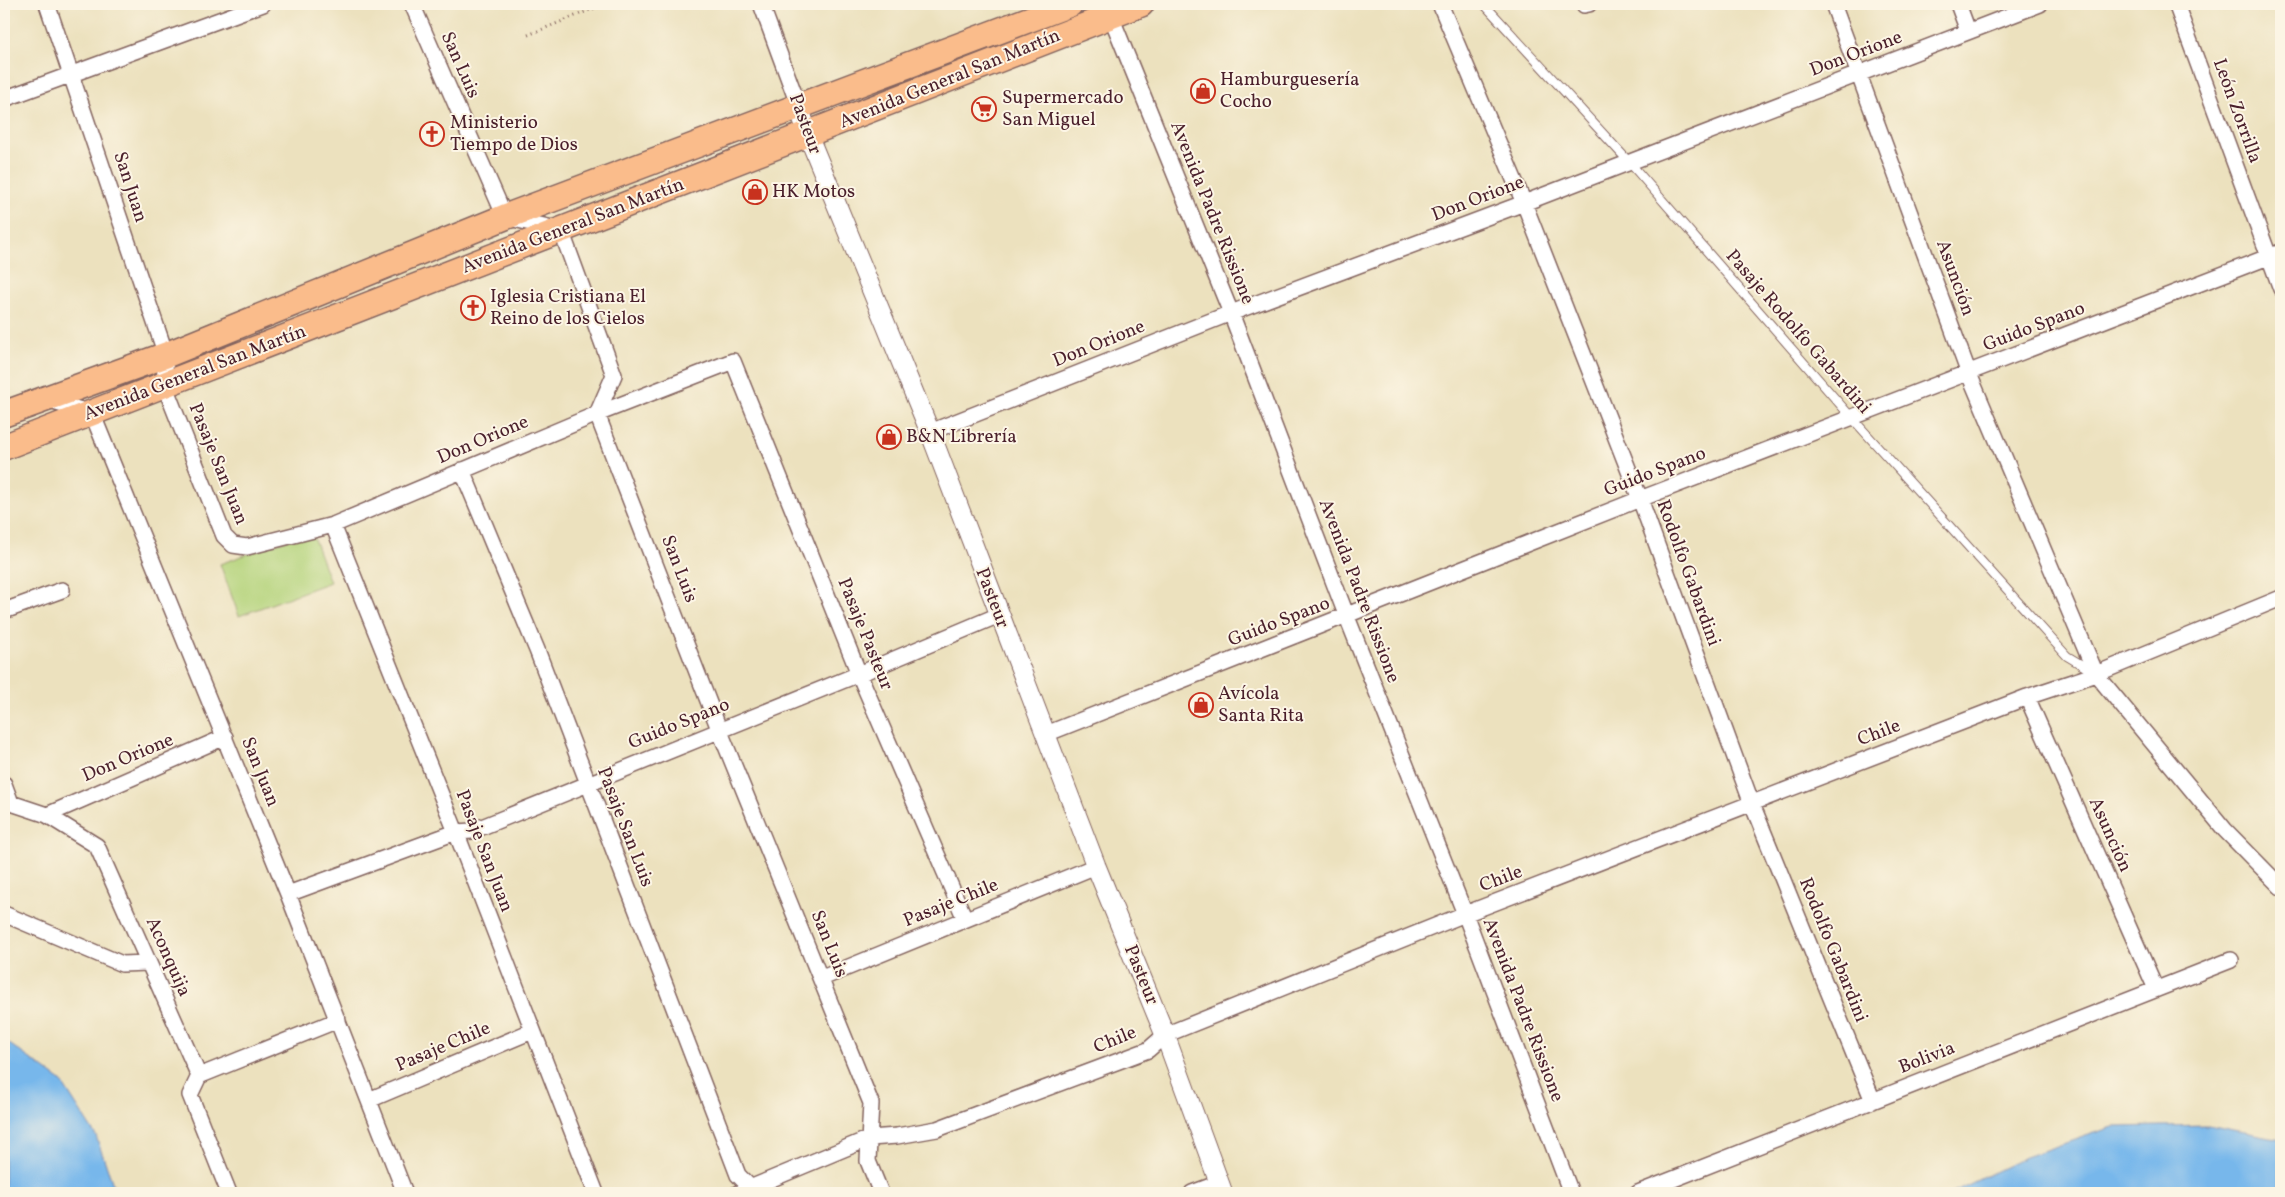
<svg xmlns="http://www.w3.org/2000/svg" width="2285" height="1197" font-family="Vollkorn,serif">
  <style>
    .green { fill: #b4d37a; stroke: #7f7952 }
    .water { fill: #77b7eb; stroke: #606b8b }
    .lines { fill: none; stroke-linecap: round; stroke-linejoin: round }
    .service-casing { stroke: #83635e; stroke-width: 10 }
    .minor-casing { stroke: #83635e; stroke-width: 18 }
    .tertiary-casing { stroke: #83635e; stroke-width: 21 }
    .primary-casing { stroke: #83635e; stroke-width: 28 }
    .path { stroke: #83635e; stroke-width: 3; stroke-dasharray: 1 4; stroke-linecap: butt }
    .service { stroke: #fff; stroke-width: 8 }
    .minor { stroke: #fff; stroke-width: 15 }
    .tertiary { stroke: #fff; stroke-width: 19 }
    .primary { stroke: #fabc8b; stroke-width: 25 }
    .labels { text-anchor: middle; dominant-baseline: central; stroke-width: 4; stroke-linejoin: round; paint-order: stroke }
    .street-label { font-size: 19px; fill: #4a1f2b; stroke: #fcf5e5 }
    .poi-label { font-size: 19px; fill: #4a1f2b; stroke: #fcf5e5; text-anchor: start }
  </style>
  <rect width="100%" height="100%" fill="#fcf5e5"/>
  <filter id="ink" filterUnits="userSpaceOnUse"><feTurbulence type="fractalNoise" baseFrequency=".02" numOctaves="2"/><feDisplacementMap in="SourceGraphic" scale="10" xChannelSelector="R" yChannelSelector="G"/><feConvolveMatrix kernelMatrix="1 2 1 2 8 2 1 2 1" color-interpolation-filters="sRGB"/></filter>
  <filter id="wash" filterUnits="userSpaceOnUse"><feTurbulence type="fractalNoise" baseFrequency=".0096" numOctaves="4" result="noise"/><feDisplacementMap in="SourceGraphic" scale="20" xChannelSelector="R" yChannelSelector="G"/><feGaussianBlur stdDeviation="1.12" result="paint"/><feColorMatrix in="noise" values="0 0 0 0 0 0 0 0 0 0 0 0 0 0 0 0 0 1.4 0 .05"/><feComposite in="paint" operator="in"/></filter>
  <g filter="url(#wash)">
    <rect width="100%" height="100%" fill="#ece1be"/>
    <path class="green" d="M311,531L330,582L239,616L220,564Z"/>
    <path class="water" d="M4,1040L61,1081L96,1136L116,1193H4Z
      M2208,1125L2281,1139V1193H1951L2025,1157L2112,1127Z"/>
  </g>
  <g filter="url(#ink)">
    <g class="lines">
      <defs>
        <path id="service" d="M1484,4L1630,163L1852,418L2067,656L2092,671"/>
        <path id="minor" d="M47,4L166,355L164,384L224,536L233,545L247,547L333,525L597,414L733,361L859,674L965,919
          M412,4L505,217L561,230L614,375L597,414L719,729L871,1103L868,1161L881,1193
          M761,4L799,107
          M1106,4L1231,313L1347,617L1465,914L1571,1193
          M1440,4L1524,203L1640,499L1752,804L1873,1101
          M1833,4L1969,374L2096,674L2225,830L2281,887
          M1958,4L1968,31
          M2176,4L2281,289
          M1584,5L1589,4
          M4,99L263,4
          M46,400L92,413L288,894L405,1193
          M930,432L1231,313L1524,203L2040,4
          M462,470L537,650L738,1175L756,1193
          M333,525L456,832L596,1193
          M4,611L62,590
          M2027,697L2156,989
          M1046,734L1640,499L2281,252
          M4,784L11,803L47,815L97,846L199,1076L190,1095L229,1193
          M47,815L225,737
          M288,894L456,832L472,831L859,674L999,615
          M4,914L122,964L148,963
          M822,978L1096,866
          M199,1076L338,1020
          M369,1100L532,1031
          M738,1193L870,1138L897,1136L937,1129L1148,1050L1165,1035L1465,914L2027,697L2096,674L2281,598
          M1192,1193L1219,1183
          M1638,1193L2231,960"/>
        <path id="tertiary" d="M799,107L808,135L930,432L1096,866L1165,1035L1223,1193"/>
        <path id="primary" d="M4,414L166,355L505,217L1070,4
          M4,447L1141,4"/>
      </defs>
      <use href="#service" class="service-casing"/>
      <use href="#minor" class="minor-casing"/>
      <use href="#tertiary" class="tertiary-casing"/>
      <use href="#primary" class="primary-casing"/>
      <path class="path" d="M528,35L605,4"/>
      <use href="#service" class="service"/>
      <use href="#minor" class="minor"/>
      <use href="#tertiary" class="tertiary"/>
      <use href="#primary" class="primary"/>
    </g>
  </g>
  <defs>
    <symbol id="shop-ring" viewBox="-11 -11 22 22"><circle r="9.5" fill="#fcf5e5" stroke="#c8321e" stroke-width="1.5"/><path d="M-5-2.5h2.3a2.7 3.5 0 0 1 5.4 0H5L5.5 6h-11ZM-1.5-2.5h3a1.5 2.3 0 0 0-3 0Z" fill="#c8321e"/></symbol>
    <symbol id="supermarket-ring" viewBox="-11 -11 22 22"><circle r="9.5" fill="#fcf5e5" stroke="#c8321e" stroke-width="1.5"/><path d="M-6-5.5h2.5l.6 2H6L4.5 2H-2.5L-4.4-4H-6ZM-1.5 3.2a1.3 1.3 0 1 0 .1 0ZM3 3.2a1.3 1.3 0 1 0 .1 0Z" fill="#c8321e"/></symbol>
    <symbol id="church-ring" viewBox="-11 -11 22 22"><circle r="9.5" fill="#fcf5e5" stroke="#c8321e" stroke-width="1.5"/><path d="M-1.2-6h2.4v3.5h3.3v2.4h-3.3V6h-2.4V-.1h-3.3v-2.4h3.3Z" fill="#c8321e"/></symbol>
  </defs>
  <g fill-rule="evenodd">
    <use href="#shop-ring" x="1189" y="77" width="28" height="28"/>
    <use href="#supermarket-ring" x="970" y="95" width="28" height="28"/>
    <use href="#church-ring" x="418" y="120" width="28" height="28"/>
    <use href="#shop-ring" x="741" y="178" width="28" height="28"/>
    <use href="#church-ring" x="459" y="294" width="28" height="28"/>
    <use href="#shop-ring" x="875" y="423" width="28" height="28"/>
    <use href="#shop-ring" x="1187" y="691" width="28" height="28"/>
  </g>
  <g class="labels">
    <g class="street-label">
      <text transform="translate(1856 54) rotate(-21)">Don Orione</text>
      <text transform="translate(460 65) rotate(66)">San Luis</text>
      <text transform="translate(950 79) rotate(-22)">Avenida General San Martín</text>
      <text transform="translate(2237 111) rotate(70)">León Zorrilla</text>
      <text transform="translate(805 124) rotate(70)">Pasteur</text>
      <text transform="translate(130 187) rotate(72)">San Juan</text>
      <text transform="translate(1478 199) rotate(-21)">Don Orione</text>
      <text transform="translate(1212 213) rotate(68)">Avenida Padre Rissione</text>
      <text transform="translate(573 226) rotate(-21)">Avenida General San Martín</text>
      <text transform="translate(1955 278) rotate(70)">Asunción</text>
      <text transform="translate(2034 327) rotate(-21)">Guido Spano</text>
      <text transform="translate(1798 332) rotate(49)">Pasaje Rodolfo Gabardini</text>
      <text transform="translate(1099 344) rotate(-22)">Don Orione</text>
      <text transform="translate(195 373) rotate(-21)">Avenida General San Martín</text>
      <text transform="translate(483 440) rotate(-23)">Don Orione</text>
      <text transform="translate(218 464) rotate(68)">Pasaje San Juan</text>
      <text transform="translate(1655 472) rotate(-21)">Guido Spano</text>
      <text transform="translate(679 569) rotate(69)">San Luis</text>
      <text transform="translate(1688 573) rotate(70)">Rodolfo Gabardini</text>
      <text transform="translate(1359 591) rotate(69)">Avenida Padre Rissione</text>
      <text transform="translate(992 598) rotate(69)">Pasteur</text>
      <text transform="translate(1279 622) rotate(-21)">Guido Spano</text>
      <text transform="translate(865 634) rotate(68)">Pasaje Pasteur</text>
      <text transform="translate(679 724) rotate(-22)">Guido Spano</text>
      <text transform="translate(1879 733) rotate(-21)">Chile</text>
      <text transform="translate(128 758) rotate(-23)">Don Orione</text>
      <text transform="translate(260 772) rotate(68)">San Juan</text>
      <text transform="translate(625 827) rotate(69)">Pasaje San Luis</text>
      <text transform="translate(2110 835) rotate(66)">Asunción</text>
      <text transform="translate(484 851) rotate(69)">Pasaje San Juan</text>
      <text transform="translate(1501 879) rotate(-21)">Chile</text>
      <text transform="translate(951 903) rotate(-22)">Pasaje Chile</text>
      <text transform="translate(829 944) rotate(68)">San Luis</text>
      <text transform="translate(1833 950) rotate(68)">Rodolfo Gabardini</text>
      <text transform="translate(168 957) rotate(66)">Aconquija</text>
      <text transform="translate(1141 975) rotate(68)">Pasteur</text>
      <text transform="translate(1523 1010) rotate(69)">Avenida Padre Rissione</text>
      <text transform="translate(1115 1040) rotate(-22)">Chile</text>
      <text transform="translate(443 1047) rotate(-23)">Pasaje Chile</text>
      <text transform="translate(1927 1058) rotate(-21)">Bolivia</text>
    </g>
    <g class="poi-label">
      <text x="1220" y="80">Hamburguesería<tspan x="1220" dy="22">Cocho</tspan></text>
      <text x="1002" y="98">Supermercado<tspan x="1002" dy="22">San Miguel</tspan></text>
      <text x="450" y="123">Ministerio<tspan x="450" dy="22">Tiempo de Dios</tspan></text>
      <text x="772" y="192">HK Motos</text>
      <text x="490" y="297">Iglesia Cristiana El<tspan x="490" dy="22">Reino de los Cielos</tspan></text>
      <text x="906" y="437">B&amp;N Librería</text>
      <text x="1218" y="694">Avícola<tspan x="1218" dy="22">Santa Rita</tspan></text>
    </g>
  </g>
  <rect width="2285" height="1197" fill="none" stroke="#fcf5e5" stroke-width="20"/>
</svg>
